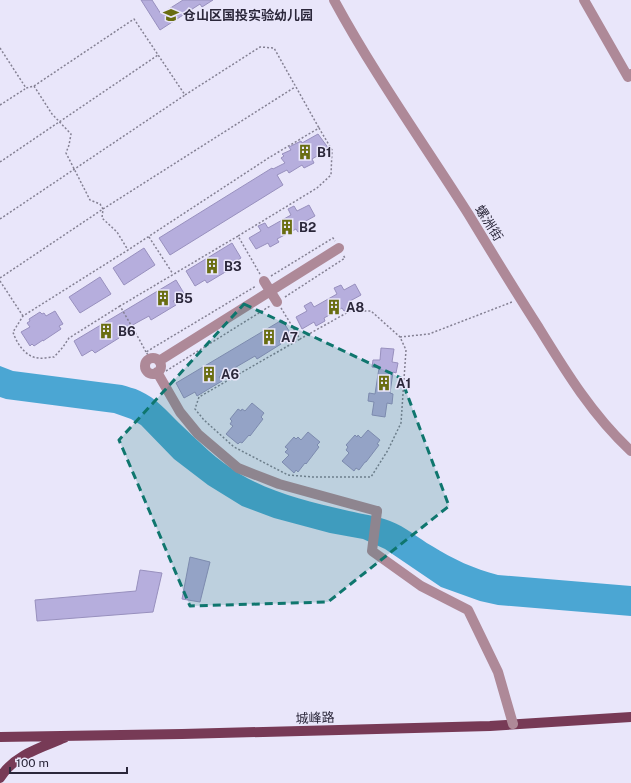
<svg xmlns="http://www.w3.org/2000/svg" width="631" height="783" font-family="'Public Sans','Noto Sans SC',sans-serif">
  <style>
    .water { fill: #4ba6d3 }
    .building { fill: #b6aedd; stroke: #9890be }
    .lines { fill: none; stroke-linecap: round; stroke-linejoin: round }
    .path { stroke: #848093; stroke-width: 1.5; stroke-dasharray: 2 2; stroke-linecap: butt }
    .minor { stroke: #ae8998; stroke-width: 10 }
    .major { stroke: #773a56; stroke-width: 10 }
    .minor-bridge { stroke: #ae8998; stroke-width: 10 }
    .marked { fill: #0f766e; fill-opacity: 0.2; stroke: #0f766e; stroke-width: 3; stroke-dasharray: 8 5; stroke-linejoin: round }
    .labels { text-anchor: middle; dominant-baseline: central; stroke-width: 3; stroke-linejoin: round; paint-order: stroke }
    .poi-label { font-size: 13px; font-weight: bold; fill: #2b273a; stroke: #e9e6fa; text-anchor: start }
    .street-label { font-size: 13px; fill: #2b273a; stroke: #e9e6fa }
  </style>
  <rect width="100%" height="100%" fill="#e9e6fa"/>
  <path class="water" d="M0,366L13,371L122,385C128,387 134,388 140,391C156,398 167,411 179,423C198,441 218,461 240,474C274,494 311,502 349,511C362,514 377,516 390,521C406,527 418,538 432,546C453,559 474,569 498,575L631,586V616L498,605L480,601L441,587L385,549L363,539L330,533L274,518L242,506L208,485L174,459L141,425L131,419L114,413L6,399L0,397Z"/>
  <path class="building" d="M141,0H152L161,14L183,0H213L202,7L200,4L160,30Z
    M318,134L329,149L312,159L314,163L304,168L302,165L289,173L287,170L277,175L283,185L170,255L159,238L272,168L273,169L285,163L281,158L284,156L282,154L291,150L289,147L301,141L302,143Z
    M309,205L315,216L304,222L307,227L298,232L296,229L277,239L279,242L270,247L268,243L256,249L249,238L261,231L258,226L265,223L268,228L291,215L288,209L294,206L297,211Z
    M232,243L241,258L230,265L232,268L207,283L205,280L195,286L186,271Z
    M144,248L155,265L124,285L113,268Z
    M100,277L111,294L80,313L69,297Z
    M176,280L185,295L173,301L176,305L151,320L149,316L138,322L117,334L119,338L95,353L92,350L82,356L74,341Z
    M355,284L361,295L350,301L353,306L344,311L342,308L324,318L325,321L316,326L314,322L302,329L296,317L307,311L304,306L311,302L314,307L337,294L334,288L341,285L344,290Z
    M55,311L63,324L59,326L61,329L43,341V340L34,346L32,344L30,346L21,332L30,327L27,323L30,321L29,319L40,312L42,314L44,313L46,316Z
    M282,320L291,334L279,341L281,344L257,359L255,356L219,377L222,381L197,396L195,392L184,398L176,383Z
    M381,348L394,349L392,362L398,363L396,373L393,372L390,393L393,394L392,404L387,403L385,417L372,415L374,402L368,401L369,393L375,394L379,368L372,367L373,360H380Z
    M252,403L264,413L261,417L263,419L250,436L249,435L242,443L240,442L238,444L226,434L233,426L230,424L232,421L230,419L238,409L241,411L242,409L245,411Z
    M368,430L380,440L377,444L379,445L366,462H365L359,470L356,468L354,471L342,461L349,453L346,450L348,447L346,445L355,435L357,437L358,435L361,438Z
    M308,432L320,442L317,445L319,447L306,464L305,463L298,472L296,470L294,473L282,462L289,455L285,452L288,449L285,447L294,437L296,439L298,437L301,440Z
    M190,557L210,562L200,602L182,599Z
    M140,570L162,573L153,612L37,621L35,600L136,591Z"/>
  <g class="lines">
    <path class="path" d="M0,48L26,88L34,86L52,114L71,134L69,145L66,153L90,200L100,204L103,209L102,218L117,232L128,250
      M34,86L134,19L185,95L260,47L274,48L319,128
      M0,105L25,89
      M0,162L158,55
      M0,219L185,95
      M149,237L173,274
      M271,276L333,238L335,241
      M0,278L103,209L295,87
      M0,281L23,316
      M285,297L345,258L343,255
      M120,306L69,338L63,347L54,357C49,357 43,359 38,358C25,357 16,342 13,332L23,316L128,250L270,157L319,128L332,150L331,175L317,188L238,236
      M281,308L300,339L350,311H371L400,337L406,350L401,423L388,450L371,477H313L288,475L234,447L204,420L195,409L199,397L300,339
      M400,337L429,334L512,302
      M146,352L139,339L120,306L238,236L260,274
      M150,358L146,352L256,286
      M166,371L270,306"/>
    <path class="minor" d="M334,0C374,74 424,144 469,215C492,253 515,291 539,328C566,372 593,416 631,451
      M584,0L628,77L631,74
      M264,281L277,302
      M145 366a8 8 0 1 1 16 0a8 8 0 1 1-16 0Z
      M159,361L339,248
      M157,372L180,412L198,434L238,468L279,484L377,511"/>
    <path class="major" d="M0,737L182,734L490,726L631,717
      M0,778C14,755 40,748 64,738"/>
    <path class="minor-bridge" d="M377,511L372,551L421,586L468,610L498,672L513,724"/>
  </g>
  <path class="marked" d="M244,304L401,378L449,506L328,602L190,606L119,440Z"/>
  <defs>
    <symbol id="school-bare" viewBox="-9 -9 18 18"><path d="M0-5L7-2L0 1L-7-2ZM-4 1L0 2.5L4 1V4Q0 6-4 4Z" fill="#696d11" stroke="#e9e6fa" stroke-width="2.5" paint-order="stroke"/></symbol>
    <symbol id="building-bare" viewBox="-9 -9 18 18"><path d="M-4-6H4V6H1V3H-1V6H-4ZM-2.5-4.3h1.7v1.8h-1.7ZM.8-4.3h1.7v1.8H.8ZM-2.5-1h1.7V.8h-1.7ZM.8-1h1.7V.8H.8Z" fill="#696d11" stroke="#e9e6fa" stroke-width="2.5" paint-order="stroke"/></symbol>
  </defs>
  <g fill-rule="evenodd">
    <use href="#school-bare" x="160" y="4" width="22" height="22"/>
    <use href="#building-bare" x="294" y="141" width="22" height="22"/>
    <use href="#building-bare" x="276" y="216" width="22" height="22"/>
    <use href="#building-bare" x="201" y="255" width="22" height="22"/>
    <use href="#building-bare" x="152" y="287" width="22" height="22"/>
    <use href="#building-bare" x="323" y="296" width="22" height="22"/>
    <use href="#building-bare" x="95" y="320" width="22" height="22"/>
    <use href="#building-bare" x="258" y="326" width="22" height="22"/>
    <use href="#building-bare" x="198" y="363" width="22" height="22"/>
    <use href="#building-bare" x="373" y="372" width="22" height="22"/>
  </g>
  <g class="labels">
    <g class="poi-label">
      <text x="183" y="15">仓山区国投实验幼儿园</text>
      <text x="317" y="152">B1</text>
      <text x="299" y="227">B2</text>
      <text x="224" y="266">B3</text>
      <text x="175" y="298">B5</text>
      <text x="346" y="307">A8</text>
      <text x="118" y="331">B6</text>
      <text x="281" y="337">A7</text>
      <text x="221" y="374">A6</text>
      <text x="396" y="383">A1</text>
    </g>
    <g class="street-label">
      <text transform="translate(489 223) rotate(58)">螺洲街</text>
      <text transform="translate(315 718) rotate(-2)">城峰路</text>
    </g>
  </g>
  <path d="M10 767v6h117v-6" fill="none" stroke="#2b273a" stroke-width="2"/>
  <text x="16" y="767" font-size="12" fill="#2b273a" stroke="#e9e6fa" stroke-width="3" paint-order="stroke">100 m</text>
</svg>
